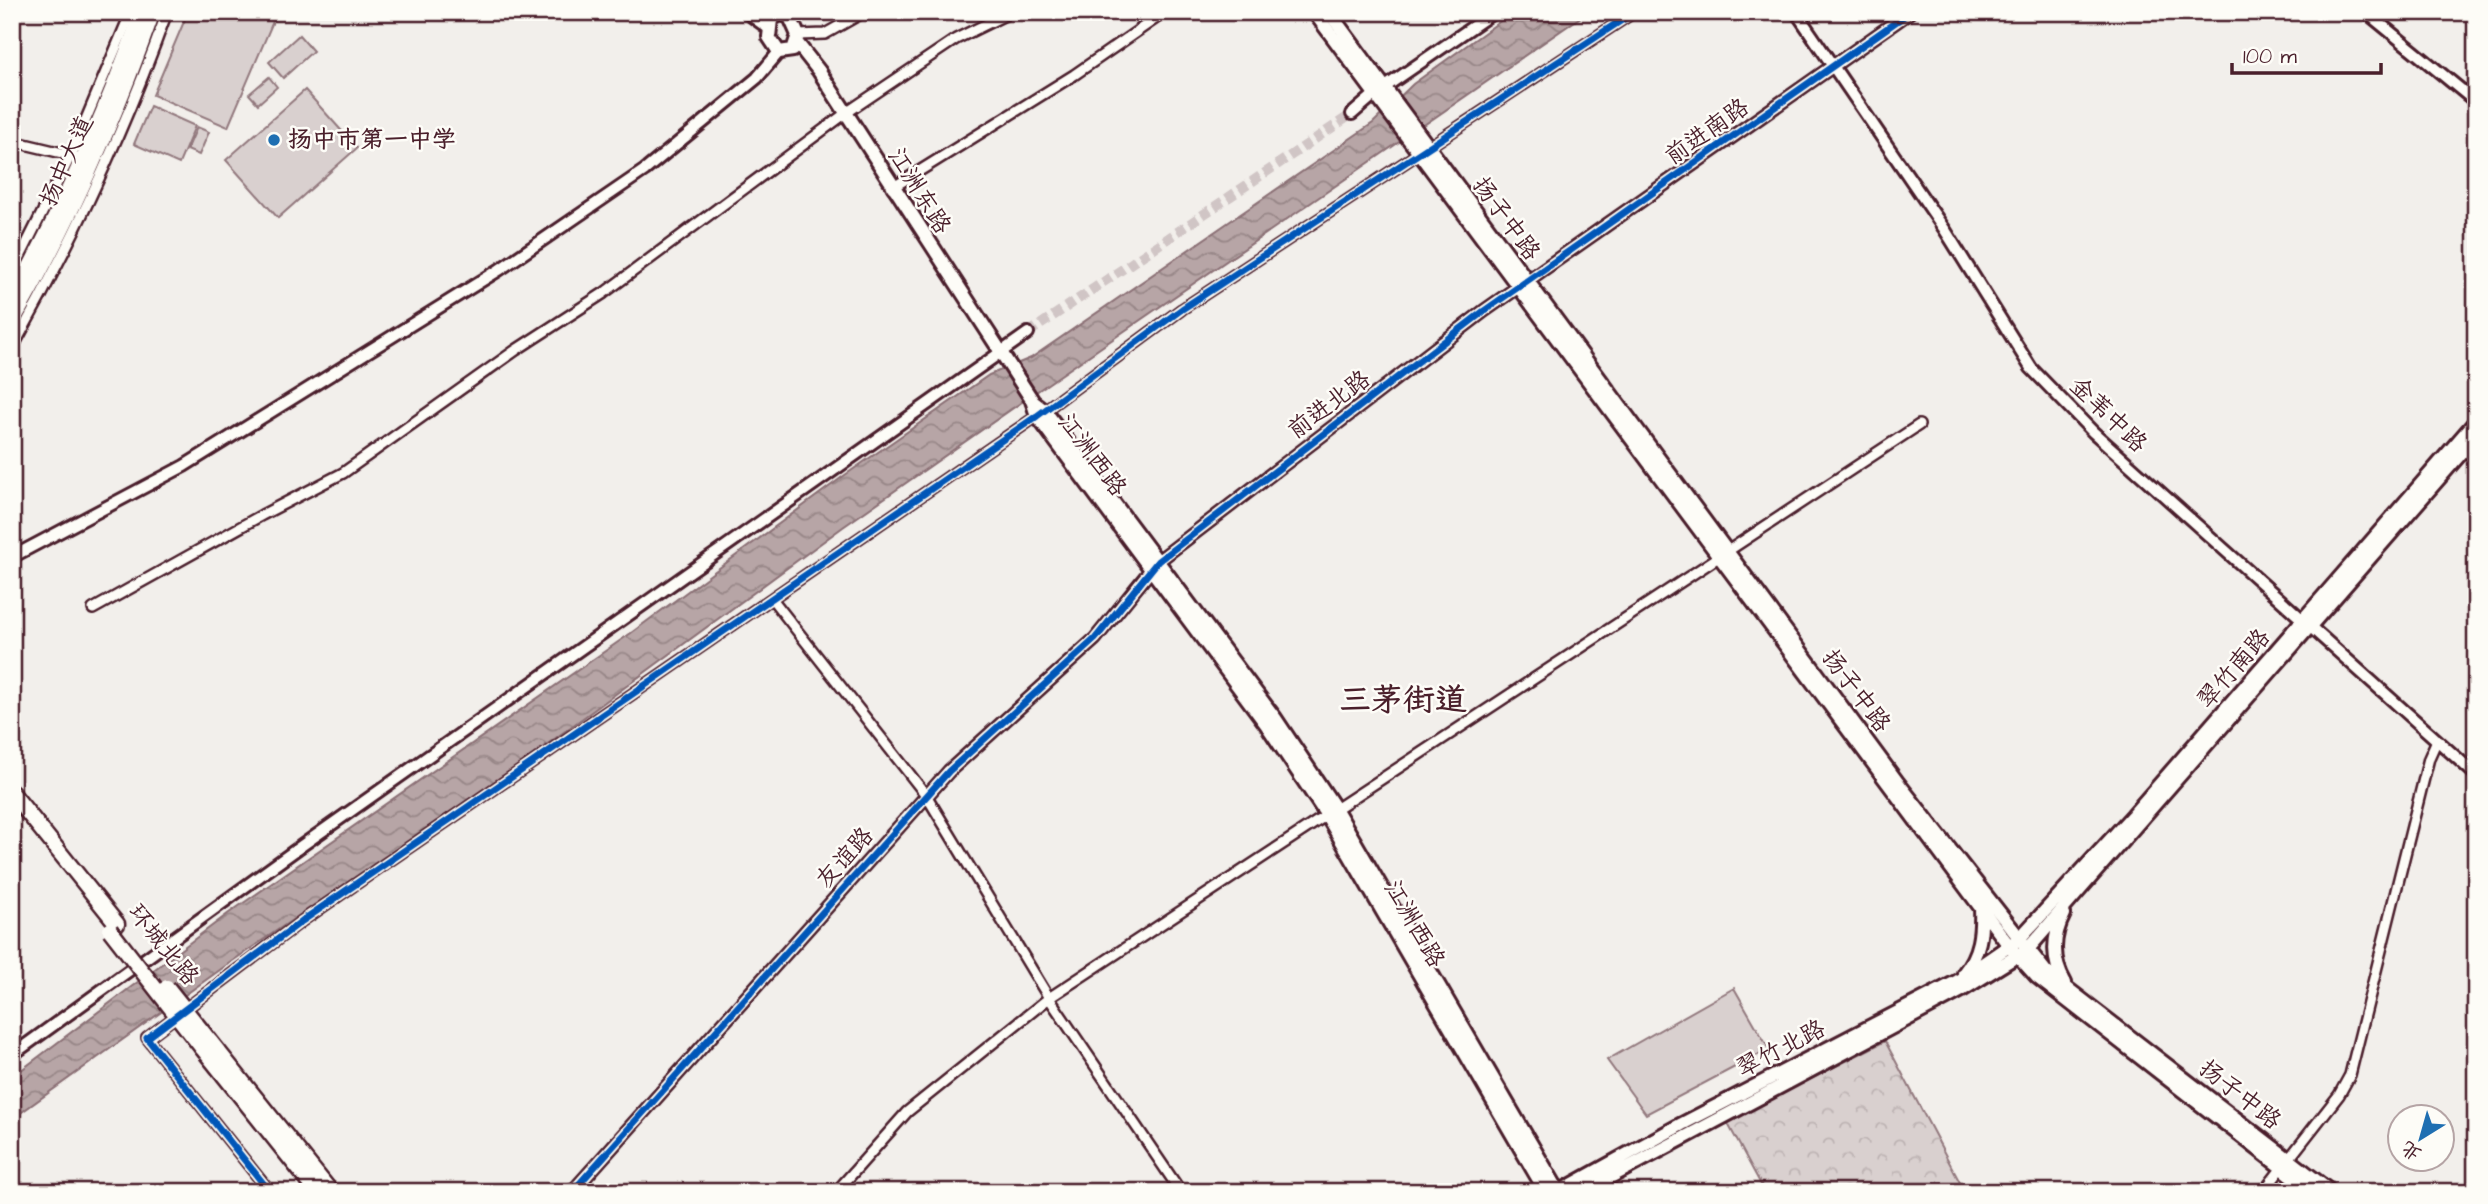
<svg xmlns="http://www.w3.org/2000/svg" width="2488" height="1204" font-family="'Architects Daughter','LXGW WenKai TC',sans-serif">
  <style>
    .grass { fill: #d9d0cf; stroke: #92787d; stroke-width: 2 }
    .forest { fill: url(#forest-crowns); stroke: #92787d; stroke-width: 2 }
    .water { fill: url(#water-waves); stroke: #8b6f75; stroke-width: 2 }
    .lines { fill: none; stroke-linecap: round; stroke-linejoin: round }
    .tertiary-tunnel { stroke: #d0c5c5; stroke-width: 10; stroke-dasharray: 10 5; stroke-linecap: butt }
    .minor-casing { stroke: #4a1f2b; stroke-width: 14 }
    .tertiary-casing { stroke: #4a1f2b; stroke-width: 16 }
    .secondary-casing { stroke: #4a1f2b; stroke-width: 18 }
    .primary-casing { stroke: #4a1f2b; stroke-width: 19 }
    .minor { stroke: #fdfcf7; stroke-width: 9 }
    .tertiary { stroke: #fdfcf7; stroke-width: 10 }
    .secondary { stroke: #fdfcf7; stroke-width: 12 }
    .primary { stroke: #fdfcf7; stroke-width: 14 }
    .primary-bridge-casing { stroke: #4a1f2b; stroke-width: 19; stroke-linecap: butt }
    .primary-bridge { stroke: #fdfcf7; stroke-width: 14 }
    .cycleway-casing { stroke: #fdfcf7; stroke-width: 11 }
    .cycleway { stroke: #0057b8; stroke-width: 7 }
    .poi-dot { fill: #1f6fb2; stroke: #fdfcf7; stroke-width: 2.5 }
    .labels { text-anchor: middle; dominant-baseline: central; stroke-width: 5; stroke-linejoin: round; paint-order: stroke }
    .street-label { font-size: 24px; fill: #4a1f2b; stroke: #fdfcf7 }
    .poi-label { font-size: 24px; font-weight: bold; fill: #4a1f2b; stroke: #fdfcf7; text-anchor: start }
    .district-label { font-size: 32px; font-weight: bold; fill: #4a1f2b; stroke: #fdfcf7 }
  </style>
  <defs>
    <pattern id="forest-crowns" width="20" height="18" patternUnits="userSpaceOnUse" patternTransform="scale(1.75)"><rect width="20" height="18" fill="#d9d0cf"/><path d="M2 6a3 3 0 1 1 6 0M12 15a3 3 0 1 1 6 0" fill="none" stroke="#bcb2b2"/></pattern>
    <pattern id="water-waves" width="16" height="10" patternUnits="userSpaceOnUse" patternTransform="scale(1.75)"><rect width="16" height="10" fill="#b7a5a6"/><path d="M0 5q4-4 8 0t8 0" fill="none" stroke="#978687"/></pattern>
  </defs>
  <rect width="100%" height="100%" fill="#f2efeb"/>
  <filter id="ink" filterUnits="userSpaceOnUse"><feTurbulence type="fractalNoise" baseFrequency=".0143" numOctaves="2"/><feDisplacementMap in="SourceGraphic" scale="14" xChannelSelector="R" yChannelSelector="G"/><feConvolveMatrix kernelMatrix="1 2 1 2 8 2 1 2 1" color-interpolation-filters="sRGB"/></filter>
  <g filter="url(#ink)">
    <path class="grass" d="M188,12H277L228,127L153,95Z
      M299,35L313,51L283,78L269,62Z
      M269,77L277,87L258,104L249,94Z
      M305,90L357,148L278,218L226,160Z
      M150,106L195,126L179,164L134,144Z
      M197,127L209,132L199,155L187,150Z
      M1734,988L1769,1049L1646,1114L1607,1060Z"/>
    <path class="forest" d="M1885,1041L1965,1192H1765L1727,1122Z"/>
    <path class="water" d="M1513,12H1588L1049,383L843,527L523,762L231,962L12,1119V1077L229,913L631,633L845,475L989,375L1031,358L1373,123L1413,84Z"/>
    <g class="lines">
      <path class="tertiary-tunnel" d="M1028,333L1352,114"/>
      <defs>
        <path id="minor" d="M798,35L825,34L864,12
          M12,141L75,156
          M892,188L1074,75L1165,12
          M12,273L71,155L131,12
          M12,349C73,241 125,129 167,12
          M773,600L926,795L1049,998L1181,1192
          M93,609L262,515L343,473L516,350L604,293L846,113L956,39L1011,12
          M270,1192L147,1038L302,921L1037,416L1182,309L1634,12
          M836,1192L907,1112L1049,998L1919,425
          M2263,1192L2339,1095L2350,1075L2429,758L2437,740"/>
        <path id="tertiary" d="M746,12L768,28
          M1796,12L1945,230L2031,368L2093,432L2476,775
          M2366,12L2476,102
          M1352,114L1375,94L1494,12
          M12,557L184,466L499,270L645,170L757,78L779,52
          M12,1055L304,844L1028,333
          M572,1192L949,771L1095,639L1158,561L1484,311L1910,12"/>
        <path id="secondary" d="M1314,12L2010,947L2037,977L2313,1192
          M1329,12L1898,783L2046,972L2331,1192
          M781,14L790,17L798,35L793,50L779,52L769,37L771,19Z
          M797,43L819,71L1032,400L1037,416L1266,724L1326,814L1546,1192
          M1032,401L1045,411L1275,718L1335,808L1559,1192
          M2064,914C2052,937 2052,961 2065,983
          M1964,973C1980,953 1982,933 1981,908
          M1559,1192L1682,1124L1958,981L2019,939L2133,815L2476,421
          M1582,1192L1962,990L2028,949L2476,436"/>
        <path id="primary" d="M12,300C63,208 106,111 142,12
          M12,323C69,224 115,119 153,12
          M12,793L117,924
          M210,1041L331,1192
          M202,1048L317,1192"/>
      </defs>
      <use href="#minor" class="minor-casing"/>
      <use href="#tertiary" class="tertiary-casing"/>
      <use href="#secondary" class="secondary-casing"/>
      <use href="#primary" class="primary-casing"/>
      <use href="#minor" class="minor"/>
      <use href="#tertiary" class="tertiary"/>
      <use href="#secondary" class="secondary"/>
      <use href="#primary" class="primary"/>
      <defs>
        <path id="primary-bridge" d="M110,930L202,1048
          M167,987L210,1041"/>
      </defs>
      <use href="#primary-bridge" class="primary-bridge-casing"/>
      <use href="#primary-bridge" class="primary-bridge"/>
      <defs>
        <path id="cycleway" d="M270,1192L147,1038L302,921L1037,416L1182,309L1634,12
          M572,1192L949,771L1095,639L1158,561L1484,311L1910,12"/>
      </defs>
      <use href="#cycleway" class="cycleway-casing"/>
      <use href="#cycleway" class="cycleway"/>
    </g>
  </g>
  <circle class="poi-dot" cx="274" cy="140" r="7"/>
  <g class="labels">
    <g class="street-label">
      <text transform="translate(1707 132) rotate(-35)">前进南路</text>
      <text transform="translate(67 161) rotate(-66)">扬中大道</text>
      <text transform="translate(919 191) rotate(58)">江洲东路</text>
      <text transform="translate(1506 219) rotate(54)">扬子中路</text>
      <text transform="translate(1329 405) rotate(-37)">前进北路</text>
      <text transform="translate(2108 415) rotate(44)">金苇中路</text>
      <text transform="translate(1092 455) rotate(53)">江洲西路</text>
      <text transform="translate(2234 669) rotate(-49)">翠竹南路</text>
      <text transform="translate(1856 691) rotate(53)">扬子中路</text>
      <text transform="translate(845 858) rotate(-48)">友谊路</text>
      <text transform="translate(1414 924) rotate(60)">江洲西路</text>
      <text transform="translate(163 945) rotate(51)">环城北路</text>
      <text transform="translate(1781 1049) rotate(-27)">翠竹北路</text>
      <text transform="translate(2240 1095) rotate(38)">扬子中路</text>
    </g>
    <g class="poi-label">
      <text x="288" y="140">扬中市第一中学</text>
    </g>
    <g class="district-label">
      <text x="1403" y="700">三茅街道</text>
    </g>
  </g>
  <rect width="2488" height="1204" fill="none" stroke="#fdfcf7" stroke-width="42"/>
  <rect x="21" y="21" width="2446" height="1162" fill="none" stroke="#4a1f2b" stroke-width="2.5" filter="url(#ink)"/>
  <g transform="translate(2421 1138) rotate(217)"><circle r="33" fill="#fdfcf7" stroke="#b5a4a5" stroke-width="2"/>
  <path d="M0-5L12 26L0 18L-12 26Z" fill="#1f6fb2"/>
  <text y="-10" font-size="19" font-weight="bold" text-anchor="middle" fill="#4a1f2b">北</text>
  </g>
  <path d="M2232 63v10h149v-10" fill="none" stroke="#4a1f2b" stroke-width="3.5"/>
  <text x="2243" y="63" font-size="21" fill="#4a1f2b" stroke="#fdfcf7" stroke-width="5" paint-order="stroke">100 m</text>
</svg>
